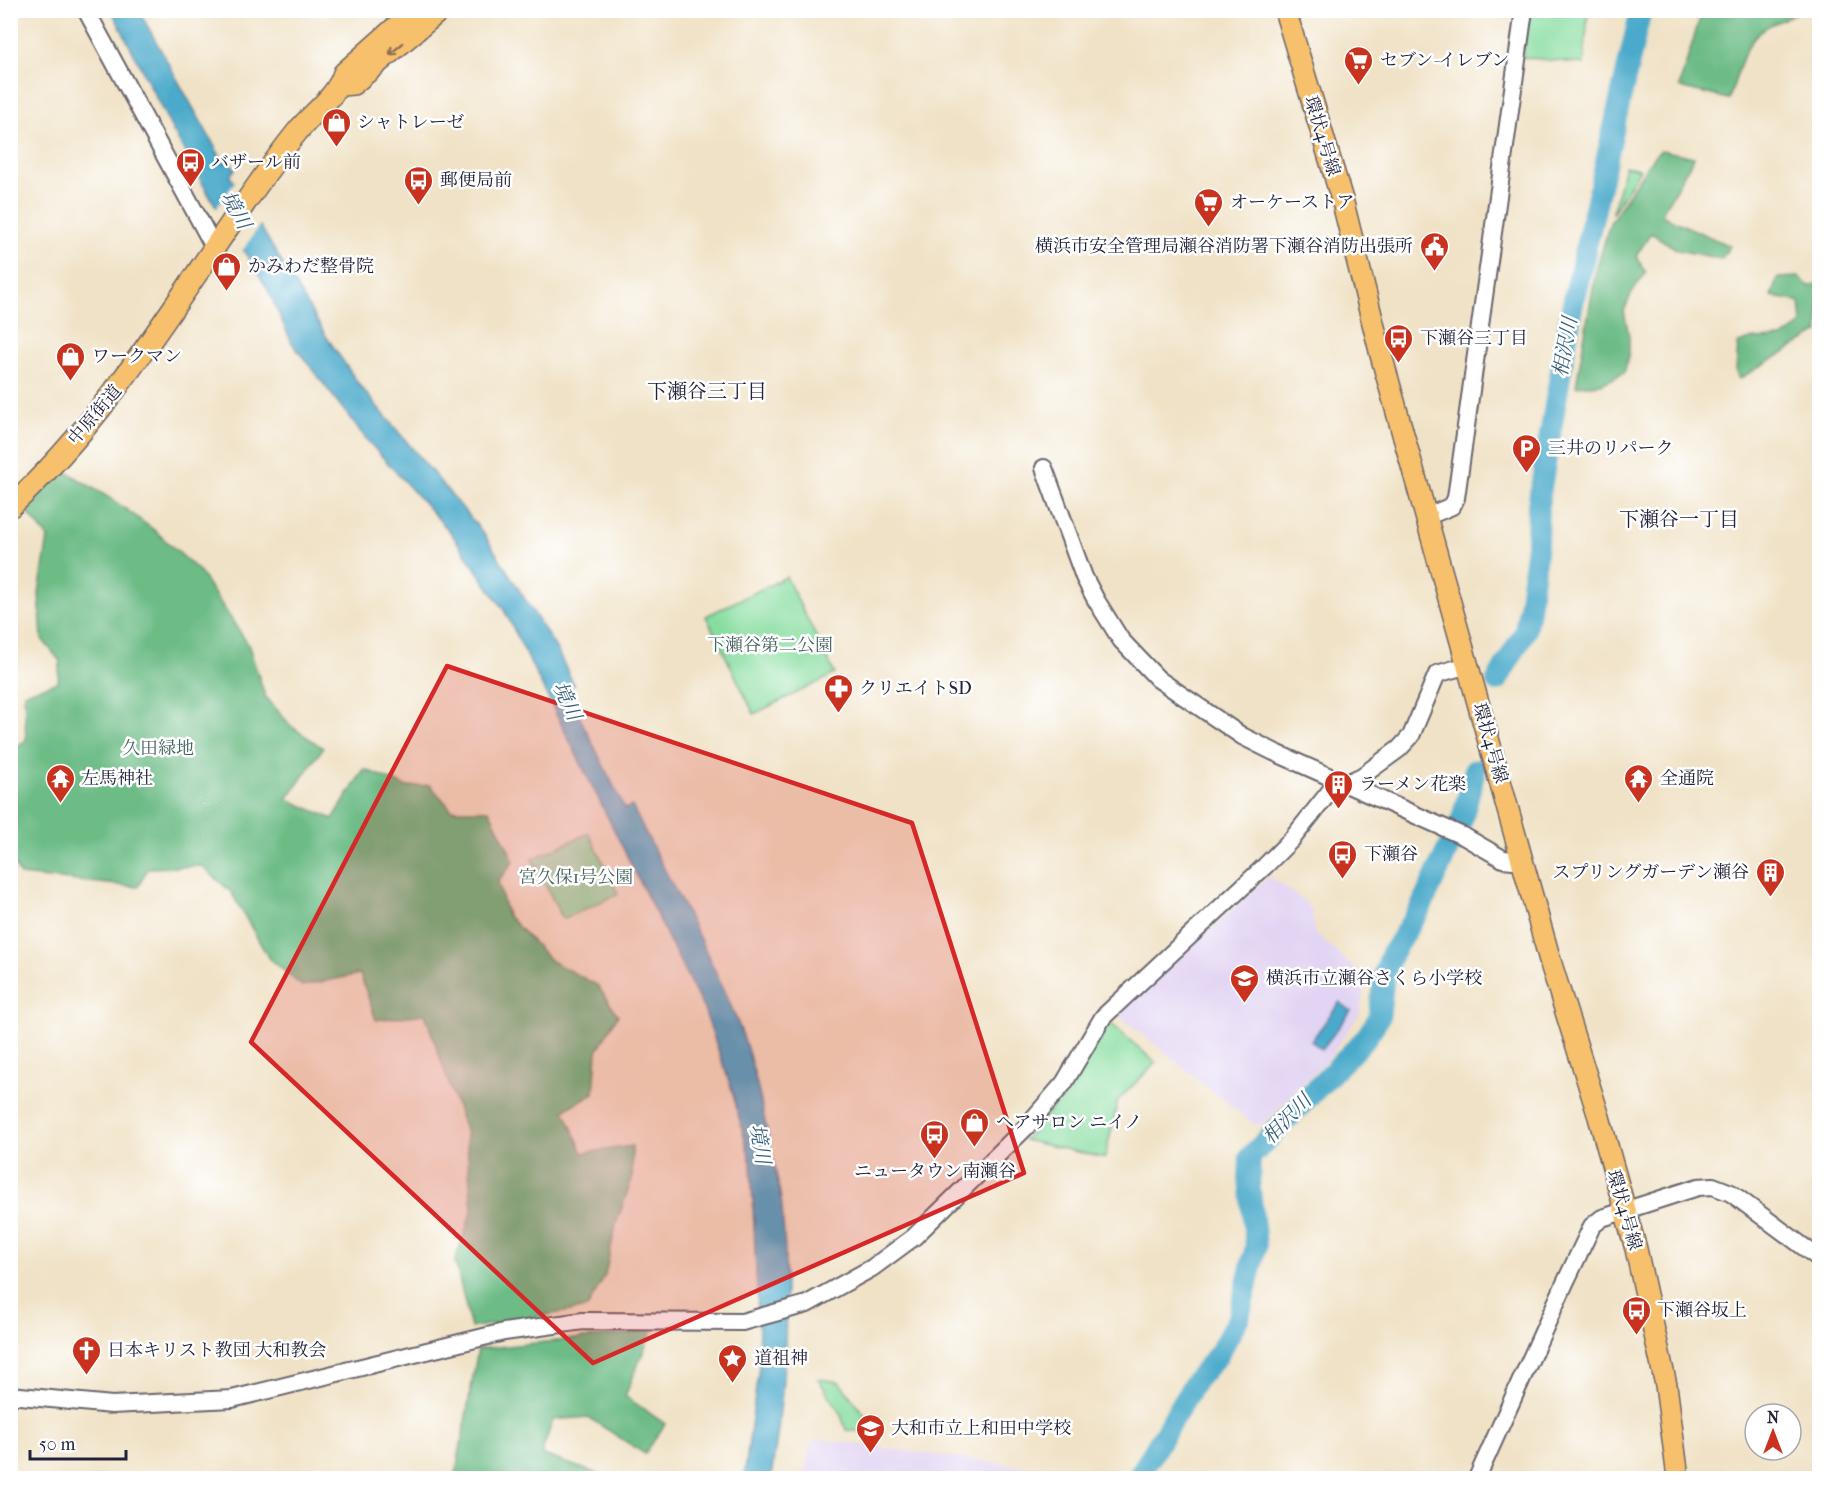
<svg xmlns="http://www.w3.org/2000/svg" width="1830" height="1489" font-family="'IM FELL French Canon','Noto Serif JP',serif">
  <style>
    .built { fill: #e2d4f3 }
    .green { fill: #87dd9f; stroke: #54806d; stroke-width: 1.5 }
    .forest { fill: #6dbc86; stroke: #486f60; stroke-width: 1.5 }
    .water { fill: #4caacb; stroke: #376683; stroke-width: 1.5 }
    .pier { fill: #f0e2c6 }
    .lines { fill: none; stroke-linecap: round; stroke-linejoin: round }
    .river { stroke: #4caacb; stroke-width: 22 }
    .tertiary-casing { stroke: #6a656c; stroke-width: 20 }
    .primary-casing { stroke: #6a656c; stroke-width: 24 }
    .tertiary { stroke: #fff; stroke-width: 16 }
    .primary { stroke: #f7c06c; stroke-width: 21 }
    .oneway { stroke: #8c7154 }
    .marked { fill: #d62828; fill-opacity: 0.2; stroke: #d62828; stroke-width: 4.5; stroke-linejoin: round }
    .labels { text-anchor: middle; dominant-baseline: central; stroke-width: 5; stroke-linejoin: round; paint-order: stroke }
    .poi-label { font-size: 18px; fill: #22223b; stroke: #fff; text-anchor: start }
    .street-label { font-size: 18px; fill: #22223b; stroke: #fff }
    .park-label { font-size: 18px; fill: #45635e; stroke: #fff }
    .water-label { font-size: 20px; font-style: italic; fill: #355f7c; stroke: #fff }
    .neighbourhood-label { font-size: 20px; fill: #22223b; stroke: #fff }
  </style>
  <rect width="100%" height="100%" fill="#fff"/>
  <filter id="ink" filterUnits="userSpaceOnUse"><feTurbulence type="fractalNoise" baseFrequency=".0167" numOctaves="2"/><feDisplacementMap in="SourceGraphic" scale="12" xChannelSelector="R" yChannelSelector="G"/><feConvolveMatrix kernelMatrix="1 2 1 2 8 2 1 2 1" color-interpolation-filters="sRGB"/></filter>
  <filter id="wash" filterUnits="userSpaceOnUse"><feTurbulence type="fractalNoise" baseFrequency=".008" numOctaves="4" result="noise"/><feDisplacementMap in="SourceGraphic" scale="24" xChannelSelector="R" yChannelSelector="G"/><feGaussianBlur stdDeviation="1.35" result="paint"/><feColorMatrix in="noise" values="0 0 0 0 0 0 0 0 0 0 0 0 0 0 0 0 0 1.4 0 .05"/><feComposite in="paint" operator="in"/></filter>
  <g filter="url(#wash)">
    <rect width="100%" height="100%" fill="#f0e2c6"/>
    <path class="built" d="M1269,876L1306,902L1312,911L1314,932L1363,976V994L1359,1015L1328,1059L1262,1124H1253L1121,1017L1120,1011Z
      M817,1439L1058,1471L1063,1478H804L810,1444Z"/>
    <path class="green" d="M1529,11H1588L1584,64L1523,57Z
      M1625,166L1640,169L1612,214Z
      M786,577L835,674L754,714L706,616Z
      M589,833L618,894L563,919L532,859Z
      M1108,1021L1156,1063L1118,1100L1105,1158L1024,1140C1058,1105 1083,1064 1108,1021Z
      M818,1379L839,1382L868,1419L866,1432L846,1430L840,1412Z"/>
    <path class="forest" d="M1702,11L1819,10L1820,15L1799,11C1788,20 1771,22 1761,31C1742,47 1737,77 1729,99L1679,87Z
      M1661,150L1694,157L1661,215L1730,246L1721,259L1678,250L1651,233L1636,256L1646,273L1633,290L1624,311L1629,336V354L1624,373L1601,384L1576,386L1596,270L1610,223L1653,157Z
      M1799,277L1809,286L1819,283V332L1739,379L1736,372L1738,343L1752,339L1782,338L1802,324L1800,302L1771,296L1778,278Z
      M62,469L116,502L154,530L199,571L248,644L265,696L291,726L323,748L287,799L333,819L364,769L407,787L430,785L452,810H489L514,861L498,882L507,915L551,961L597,985L618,1015L597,1051L594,1093L564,1110L583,1153L632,1146V1179L616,1224L605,1275L587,1308L471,1328L455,1261L472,1211L466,1133L425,1014L376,1020L360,974L302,986L268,957L231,892L202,866L148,868L138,887L20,875L11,857L10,751L26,740L24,693L58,682L60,661L42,639L39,593L48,538L25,509Z
      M652,1331L625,1396L665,1424L645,1454L588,1417L553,1420L541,1454L609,1478H455L478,1349Z"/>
    <path class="water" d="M112,11H139L224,163L229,161L235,169L230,176L326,336L360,386L484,534L556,648L574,685L566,689L625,809L632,806C667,876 706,945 736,1018C752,1056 760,1096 768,1136C773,1159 779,1183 782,1207C790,1297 786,1389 771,1478H744L760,1358L751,1163L731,1087L705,1012L504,610L451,533L367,440L292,343L267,288L209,195L173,131Z
      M1340,1002L1351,1011L1322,1049L1311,1041Z"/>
    <path class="pier" d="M236,180L261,223L241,253L215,211Z"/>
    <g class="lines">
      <path class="river" d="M1497,681L1525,631L1529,609L1537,545L1538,505L1571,312L1641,10
        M1138,1478L1196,1380L1218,1355L1239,1317L1256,1246L1249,1180L1250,1157L1365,1039L1379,1018L1384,975L1392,953L1421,907L1462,819L1475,770"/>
    </g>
  </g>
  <g filter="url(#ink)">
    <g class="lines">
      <defs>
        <path id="tertiary" d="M86,10L214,247
          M1044,468L1084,577L1096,600L1121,640L1158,679L1242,736L1274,752L1465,837L1503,859L1523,861
          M1428,516L1452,506L1456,498L1524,10
          M10,1395L112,1405L232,1399L504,1332L583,1321L742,1322L807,1304L872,1268L914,1237L1026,1127L1064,1083L1103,1017L1265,866L1292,839L1331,790L1362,776L1399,749L1411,736L1437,674L1468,665
          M1477,1478L1565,1283L1592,1226L1602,1218L1698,1187L1713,1186L1731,1193L1820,1259"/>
        <path id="primary" d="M1285,10L1343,203L1381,355L1551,964L1599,1117L1636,1249L1666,1385L1678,1478
          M341,85L353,84L440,10
          M10,507C118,408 187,281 272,165C280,154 288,143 297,132C312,113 337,97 344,73L415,10"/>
      </defs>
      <use href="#tertiary" class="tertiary-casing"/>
      <use href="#primary" class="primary-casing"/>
      <use href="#tertiary" class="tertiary"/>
      <use href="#primary" class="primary"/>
    </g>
    <defs><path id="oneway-shaft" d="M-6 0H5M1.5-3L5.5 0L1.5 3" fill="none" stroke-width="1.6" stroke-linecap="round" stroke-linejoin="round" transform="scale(1.5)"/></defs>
    <use class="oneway" href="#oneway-shaft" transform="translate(396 49) rotate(140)"/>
  </g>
  <path class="marked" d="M447,666L912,823L1024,1173L593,1363L251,1042Z"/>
  <defs>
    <symbol id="supermarket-pin" viewBox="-11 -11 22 30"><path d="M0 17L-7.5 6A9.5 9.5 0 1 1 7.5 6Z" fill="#c8321e" stroke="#fff"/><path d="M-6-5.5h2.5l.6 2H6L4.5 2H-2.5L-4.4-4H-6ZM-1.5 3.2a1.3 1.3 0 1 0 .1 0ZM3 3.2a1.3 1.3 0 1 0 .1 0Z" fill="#fff"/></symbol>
    <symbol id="shop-pin" viewBox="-11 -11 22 30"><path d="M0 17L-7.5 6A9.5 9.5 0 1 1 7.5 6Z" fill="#c8321e" stroke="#fff"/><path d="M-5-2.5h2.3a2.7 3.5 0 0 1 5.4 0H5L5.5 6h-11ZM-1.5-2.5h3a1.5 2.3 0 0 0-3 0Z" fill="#fff"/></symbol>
    <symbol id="bus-pin" viewBox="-11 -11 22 30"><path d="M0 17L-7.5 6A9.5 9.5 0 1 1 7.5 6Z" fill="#c8321e" stroke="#fff"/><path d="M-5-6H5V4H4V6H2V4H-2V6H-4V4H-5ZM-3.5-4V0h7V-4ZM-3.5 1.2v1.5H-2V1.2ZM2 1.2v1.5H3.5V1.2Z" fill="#fff"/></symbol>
    <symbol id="civic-pin" viewBox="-11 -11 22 30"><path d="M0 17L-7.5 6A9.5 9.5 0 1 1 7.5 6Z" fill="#c8321e" stroke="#fff"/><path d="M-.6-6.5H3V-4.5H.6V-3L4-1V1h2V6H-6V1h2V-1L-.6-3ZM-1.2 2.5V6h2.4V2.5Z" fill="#fff"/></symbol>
    <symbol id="parking-pin" viewBox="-11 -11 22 30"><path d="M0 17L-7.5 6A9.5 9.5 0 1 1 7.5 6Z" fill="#c8321e" stroke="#fff"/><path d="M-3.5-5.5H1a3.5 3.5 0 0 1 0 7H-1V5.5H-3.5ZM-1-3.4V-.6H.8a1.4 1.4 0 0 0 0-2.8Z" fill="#fff"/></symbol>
    <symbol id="pharmacy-pin" viewBox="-11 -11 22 30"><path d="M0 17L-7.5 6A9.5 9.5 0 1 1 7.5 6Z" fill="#c8321e" stroke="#fff"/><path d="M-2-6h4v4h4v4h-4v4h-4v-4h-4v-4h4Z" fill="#fff"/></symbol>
    <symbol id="temple-pin" viewBox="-11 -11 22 30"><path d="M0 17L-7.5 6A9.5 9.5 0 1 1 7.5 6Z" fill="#c8321e" stroke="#fff"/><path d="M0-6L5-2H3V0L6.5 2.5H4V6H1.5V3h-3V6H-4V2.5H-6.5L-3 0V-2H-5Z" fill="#fff"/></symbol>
    <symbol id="building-pin" viewBox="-11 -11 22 30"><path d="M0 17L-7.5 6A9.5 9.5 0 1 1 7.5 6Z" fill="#c8321e" stroke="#fff"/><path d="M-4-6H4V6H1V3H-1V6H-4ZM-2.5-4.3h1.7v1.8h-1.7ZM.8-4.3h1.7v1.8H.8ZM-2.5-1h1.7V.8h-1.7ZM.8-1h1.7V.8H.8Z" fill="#fff"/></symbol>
    <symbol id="school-pin" viewBox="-11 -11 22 30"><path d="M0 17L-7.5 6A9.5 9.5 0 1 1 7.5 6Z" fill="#c8321e" stroke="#fff"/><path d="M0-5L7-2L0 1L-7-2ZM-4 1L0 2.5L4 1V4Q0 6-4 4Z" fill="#fff"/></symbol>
    <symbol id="church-pin" viewBox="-11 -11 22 30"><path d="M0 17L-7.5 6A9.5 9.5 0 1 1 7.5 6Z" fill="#c8321e" stroke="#fff"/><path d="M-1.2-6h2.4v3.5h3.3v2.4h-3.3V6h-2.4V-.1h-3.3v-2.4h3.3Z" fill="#fff"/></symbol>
    <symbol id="sight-pin" viewBox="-11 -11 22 30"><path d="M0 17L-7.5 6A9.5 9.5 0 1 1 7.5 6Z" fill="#c8321e" stroke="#fff"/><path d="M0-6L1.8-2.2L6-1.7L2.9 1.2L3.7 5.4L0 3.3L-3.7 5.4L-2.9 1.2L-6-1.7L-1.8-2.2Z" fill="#fff"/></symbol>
  </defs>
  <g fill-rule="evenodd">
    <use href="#supermarket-pin" x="1342" y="44" width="33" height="45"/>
    <use href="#shop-pin" x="320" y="106" width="33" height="45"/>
    <use href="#bus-pin" x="174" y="146" width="33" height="45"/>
    <use href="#bus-pin" x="402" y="164" width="33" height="45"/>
    <use href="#supermarket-pin" x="1192" y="186" width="33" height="45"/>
    <use href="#civic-pin" x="1418" y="230" width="33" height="45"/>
    <use href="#shop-pin" x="210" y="250" width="33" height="45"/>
    <use href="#bus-pin" x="1382" y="322" width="33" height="45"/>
    <use href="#shop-pin" x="54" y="340" width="33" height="45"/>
    <use href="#parking-pin" x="1510" y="432" width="33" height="45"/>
    <use href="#pharmacy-pin" x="822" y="672" width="33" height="45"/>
    <use href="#temple-pin" x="44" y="762" width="33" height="45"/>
    <use href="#temple-pin" x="1622" y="762" width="33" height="45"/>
    <use href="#building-pin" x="1322" y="768" width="33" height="45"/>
    <use href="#bus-pin" x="1326" y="838" width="33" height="45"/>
    <use href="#building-pin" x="1754" y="856" width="33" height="45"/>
    <use href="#school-pin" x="1228" y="962" width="33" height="45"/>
    <use href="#shop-pin" x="958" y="1106" width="33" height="45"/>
    <use href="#bus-pin" x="918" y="1118" width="33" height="45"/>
    <use href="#bus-pin" x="1620" y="1294" width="33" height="45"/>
    <use href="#church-pin" x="70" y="1334" width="33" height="45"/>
    <use href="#sight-pin" x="716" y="1342" width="33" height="45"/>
    <use href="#school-pin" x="854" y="1412" width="33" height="45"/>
  </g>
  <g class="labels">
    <g class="poi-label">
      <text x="1380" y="60">セブン-イレブン</text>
      <text x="357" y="122">シャトレーゼ</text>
      <text x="211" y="162">バザール前</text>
      <text x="440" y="180">郵便局前</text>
      <text x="1230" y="202">オーケーストア</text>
      <text x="1413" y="246" text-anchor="end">横浜市安全管理局瀬谷消防署下瀬谷消防出張所</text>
      <text x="248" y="266">かみわだ整骨院</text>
      <text x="1420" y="338">下瀬谷三丁目</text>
      <text x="92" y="356">ワークマン</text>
      <text x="1548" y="448">三井のリパーク</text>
      <text x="859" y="688">クリエイトSD</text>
      <text x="81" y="778">左馬神社</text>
      <text x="1660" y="778">全通院</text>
      <text x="1359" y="784">ラーメン花楽</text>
      <text x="1364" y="854">下瀬谷</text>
      <text x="1749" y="872" text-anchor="end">スプリングガーデン瀬谷</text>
      <text x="1266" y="978">横浜市立瀬谷さくら小学校</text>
      <text x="996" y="1122">ヘアサロン ニイノ</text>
      <text x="935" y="1171" text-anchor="middle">ニュータウン南瀬谷</text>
      <text x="1657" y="1310">下瀬谷坂上</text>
      <text x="107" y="1350">日本キリスト教団 大和教会</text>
      <text x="754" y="1358">道祖神</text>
      <text x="891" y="1428">大和市立上和田中学校</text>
    </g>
    <g class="street-label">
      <text transform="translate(1322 136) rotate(73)">環状4号線</text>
      <text transform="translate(95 415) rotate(-50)">中原街道</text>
      <text transform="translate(1490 743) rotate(74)">環状4号線</text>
      <text transform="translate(1624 1210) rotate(74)">環状4号線</text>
    </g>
    <g class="park-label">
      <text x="770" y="645">下瀬谷第二公園</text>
      <text x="158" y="748">久田緑地</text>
      <text x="576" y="877">宮久保1号公園</text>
    </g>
    <g class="water-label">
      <text transform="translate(236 210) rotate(61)">境川</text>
      <text transform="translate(1565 347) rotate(-80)">相沢川</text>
      <text transform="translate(567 701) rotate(65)">境川</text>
      <text transform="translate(1287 1119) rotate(-46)">相沢川</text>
      <text transform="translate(760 1144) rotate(80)">境川</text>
    </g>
    <g class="neighbourhood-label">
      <text x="707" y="391">下瀬谷三丁目</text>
      <text x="1679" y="519">下瀬谷一丁目</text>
    </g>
  </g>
  <rect width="1830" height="1489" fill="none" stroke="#fff" stroke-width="36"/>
  <g transform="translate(1773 1432)"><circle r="28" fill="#ffffff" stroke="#a7a7b1" stroke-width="1.5"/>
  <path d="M0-4.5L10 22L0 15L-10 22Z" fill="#c8321e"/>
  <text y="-9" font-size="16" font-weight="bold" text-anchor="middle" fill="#22223b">N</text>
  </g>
  <path d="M30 1450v9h96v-9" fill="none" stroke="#22223b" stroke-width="3"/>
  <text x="39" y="1450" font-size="18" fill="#22223b" stroke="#ffffff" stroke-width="4.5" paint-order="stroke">50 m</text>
</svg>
